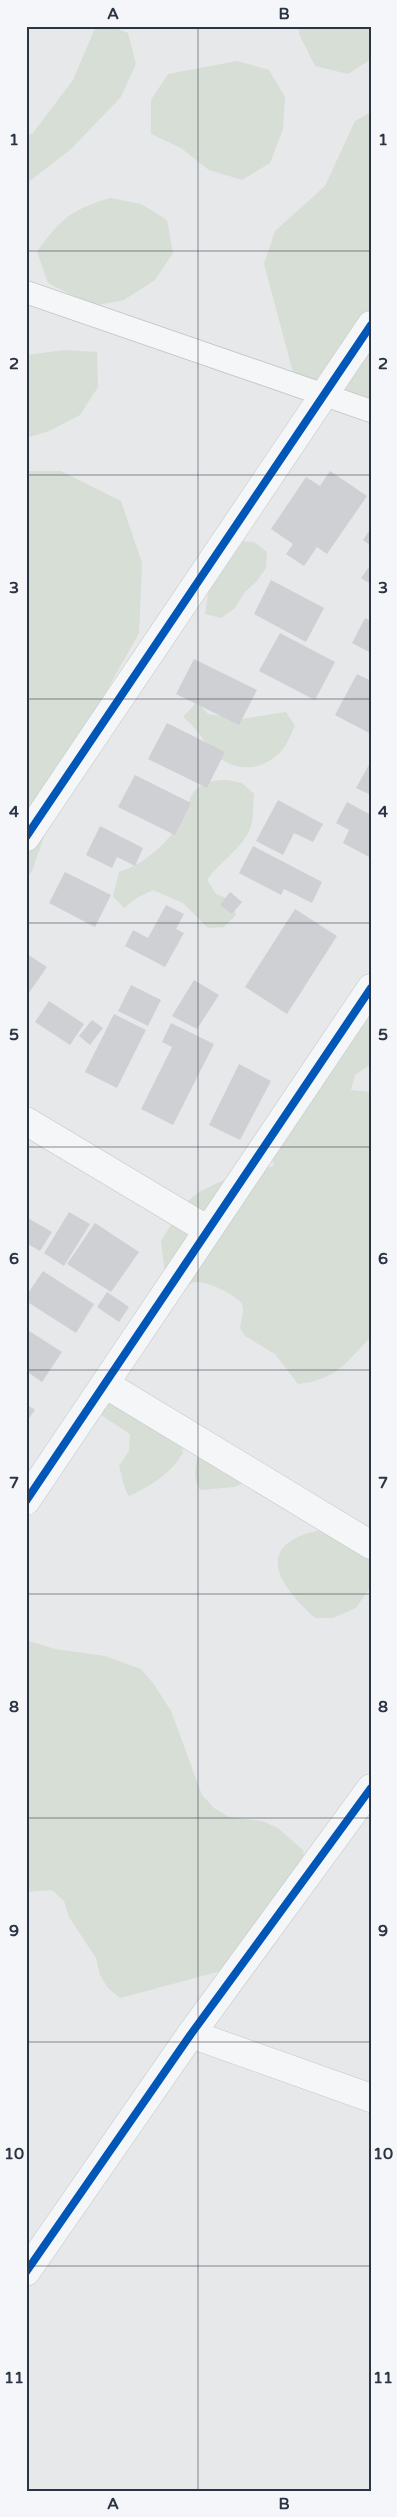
<svg xmlns="http://www.w3.org/2000/svg" width="397" height="2517" font-family="'Varela Round',sans-serif">
  <style>
    .green { fill: #d6ded6 }
    .building { fill: #ced0d3 }
    .lines { fill: none; stroke-linecap: round; stroke-linejoin: round }
    .lane-casing { stroke: #c4c6c8; stroke-width: 24 }
    .street-casing { stroke: #c4c6c8; stroke-width: 29 }
    .lane { stroke: #f5f6f7; stroke-width: 22 }
    .street { stroke: #f5f6f7; stroke-width: 28 }
    .cycleway-casing { stroke: #f4f6f9; stroke-width: 11 }
    .cycleway { stroke: #0057b8; stroke-width: 8 }
    .grid { fill: none; stroke: #2b3445; stroke-width: 1; stroke-opacity: 0.55 }
    .neatline { fill: none; stroke: #2b3445; stroke-width: 2 }
    .grid-label { font-size: 16px; text-anchor: middle; font-weight: bold; fill: #2b3445 }
  </style>
  <rect width="100%" height="100%" fill="#e6e8ea"/>
  <path class="green" d="M96,26H111L128,33L136,64L121,97L71,149L26,184V136L33,133L73,80Z
    M299,26H371V59L348,74L315,66L299,34Z
    M237,61L269,70L285,97L283,129L270,163L242,180L209,170L181,148L151,134V100L168,74Z
    M371,112V409L294,376L264,264L275,231L325,186L355,121Z
    M110,198L141,204L167,220L173,253L155,280L124,300L93,306L48,283L37,252C61,218 71,210 110,198Z
    M65,350L97,352L98,387L80,415L49,431L26,438V355Z
    M26,471H61L121,501L142,563L139,633L75,747L32,871L26,879Z
    M239,541L254,542L267,552L266,568L256,582L244,593L235,608L221,618L205,614L211,575Z
    M197,702L208,714L241,719L286,712L295,726C290,736 286,748 277,755C259,772 232,771 215,754C203,741 197,728 183,717Z
    M227,780L242,783L254,794C253,804 254,819 250,829C242,849 219,862 207,880L216,894L231,900L236,915L224,927L208,928L183,903L153,890L137,898L124,908L113,896L119,872C145,864 168,843 182,819C188,810 189,793 198,788C207,781 216,780 227,780Z
    M371,1000V1064L355,1075L351,1090L371,1092V1337C344,1364 338,1379 298,1384L275,1354L245,1336L240,1328C241,1321 245,1311 242,1304C237,1295 201,1278 192,1283C189,1284 188,1287 186,1289L165,1274L161,1241L184,1204L199,1192L232,1176L274,1166L265,1124Z
    M108,1399L181,1437L183,1453C170,1474 151,1486 129,1496C123,1488 122,1475 119,1466L129,1451L130,1434L101,1415Z
    M199,1450L249,1480L235,1487L200,1490C192,1477 196,1464 199,1450Z
    M366,1527L371,1531V1586L356,1608L333,1618H315C284,1590 251,1549 312,1532C329,1527 349,1528 366,1527Z
    M26,1640L55,1649L105,1656L141,1669L153,1683L171,1711L202,1795L214,1808L229,1817L262,1821L278,1828L303,1850L306,1866L221,1971L120,1998L108,1988L100,1975L96,1958L69,1917L64,1901L52,1890L26,1892Z"/>
  <path class="building" d="M330,471L367,496L327,554L317,547L304,566L286,554L293,544L271,529L306,477L320,486Z
    M371,528V546L363,540Z
    M371,564V584L361,578Z
    M271,580L324,608L306,642L254,614Z
    M365,618L371,621V653L352,643Z
    M280,633L335,662L315,700L259,671Z
    M194,659L257,690L239,725L176,694Z
    M357,674L371,681V734L335,715Z
    M167,723L225,752L207,788L148,759Z
    M371,761V795L356,788Z
    M135,775L191,803L175,835L118,807Z
    M278,800L323,824L313,842L294,833L283,855L256,841Z
    M347,802L371,815V858L343,843L349,830L336,823Z
    M100,826L143,848L135,866L117,857L112,868L86,855Z
    M253,846L322,882L312,903L284,889L281,895L239,873Z
    M65,872L111,895L95,927L49,903Z
    M230,892L242,902L232,914L220,905Z
    M166,905L184,914L176,929L184,933L165,967L125,946L133,930L148,938Z
    M295,909L337,936L287,1014L245,987Z
    M27,954L47,967L26,997V955Z
    M194,980L219,995L197,1029L172,1016Z
    M131,985L161,1000L148,1026L118,1011Z
    M49,1001L84,1024L70,1045L35,1022Z
    M114,1014L146,1030L117,1088L85,1072Z
    M92,1020L103,1028L90,1045L79,1036Z
    M171,1023L214,1044L173,1125L141,1109L172,1047L162,1042Z
    M239,1064L271,1081L240,1140L209,1125Z
    M69,1212L90,1224L64,1266L44,1253Z
    M26,1217L52,1232L40,1251L26,1243Z
    M95,1223L139,1252L111,1292L67,1264Z
    M43,1271L94,1304L76,1333L26,1301V1296Z
    M107,1292L129,1307L119,1322L97,1307Z
    M26,1329L62,1352L42,1382L26,1371V1361L29,1357L26,1355Z
    M26,1404L35,1410L26,1422Z"/>
  <g class="lines">
    <defs>
      <path id="lane" d="M26,292L371,411"/>
      <path id="street" d="M26,837L371,325
        M26,1121L208,1230
        M105,1384L371,1545
        M26,1501L371,988
        M191,2034L371,2098
        M26,2272L191,2034L371,1788"/>
    </defs>
    <use href="#lane" class="lane-casing"/>
    <use href="#street" class="street-casing"/>
    <use href="#lane" class="lane"/>
    <use href="#street" class="street"/>
    <defs>
      <path id="cycleway" d="M26,837L371,325
        M26,1501L371,988
        M26,2272L191,2034L371,1788"/>
    </defs>
    <use href="#cycleway" class="cycleway-casing"/>
    <use href="#cycleway" class="cycleway"/>
  </g>
  <path class="grid" d="M198,26V2491M26,251H371M26,475H371M26,699H371M26,923H371M26,1147H371M26,1370H371M26,1594H371M26,1818H371M26,2042H371M26,2266H371"/>
  <rect width="397" height="2517" fill="none" stroke="#f4f6f9" stroke-width="55"/>
  <rect x="28" y="28" width="342" height="2462" class="neatline"/>
  <g class="grid-label">
    <text x="113" y="19">A</text>
    <text x="284" y="19">B</text>
    <text x="14" y="145">1</text>
    <text x="383" y="145">1</text>
    <text x="14" y="369">2</text>
    <text x="383" y="369">2</text>
    <text x="14" y="593">3</text>
    <text x="383" y="593">3</text>
    <text x="14" y="817">4</text>
    <text x="383" y="817">4</text>
    <text x="14" y="1040">5</text>
    <text x="383" y="1040">5</text>
    <text x="14" y="1264">6</text>
    <text x="383" y="1264">6</text>
    <text x="14" y="1488">7</text>
    <text x="383" y="1488">7</text>
    <text x="14" y="1712">8</text>
    <text x="383" y="1712">8</text>
    <text x="14" y="1936">9</text>
    <text x="383" y="1936">9</text>
    <text x="14" y="2159">10</text>
    <text x="383" y="2159">10</text>
    <text x="14" y="2383">11</text>
    <text x="383" y="2383">11</text>
    <text x="113" y="2509">A</text>
    <text x="284" y="2509">B</text>
  </g>
</svg>
